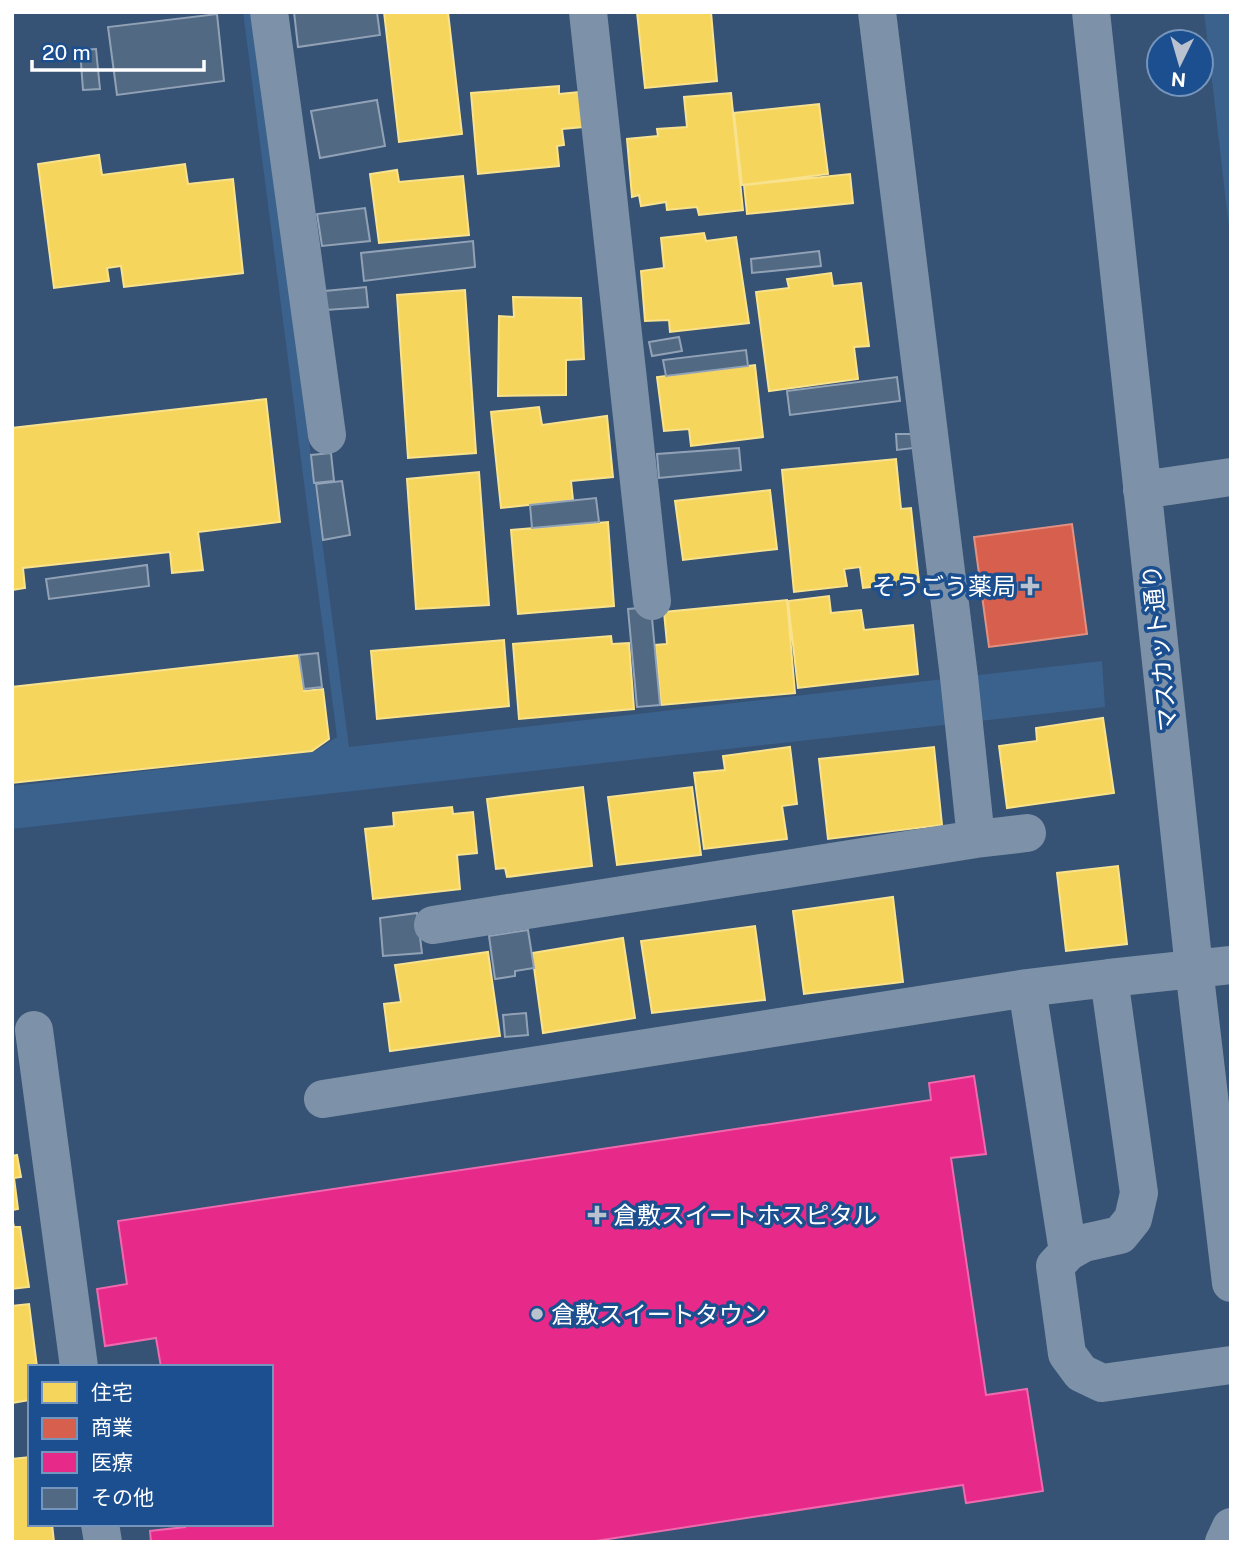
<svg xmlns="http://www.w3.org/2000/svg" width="1243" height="1554" font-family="'Public Sans','Noto Sans JP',sans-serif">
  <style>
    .water { fill: #3b618d }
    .homes { fill: #f6d55c; stroke: #f9e28d; stroke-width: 2 }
    .shops { fill: #d6604d; stroke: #e29082; stroke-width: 2 }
    .health { fill: #e7298a; stroke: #ee69ad; stroke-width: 2 }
    .building { fill: #526984; stroke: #92a2b6; stroke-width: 2 }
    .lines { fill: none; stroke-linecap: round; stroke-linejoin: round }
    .minor { stroke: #7d92a8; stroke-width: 38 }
    .poi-dot { fill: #b9c2ce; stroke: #1b4f8f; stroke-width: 2.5 }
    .labels { text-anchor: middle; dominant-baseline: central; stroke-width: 7; stroke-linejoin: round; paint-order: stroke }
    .poi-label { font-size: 24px; fill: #fff; stroke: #1b4f8f; text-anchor: start }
    .street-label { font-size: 24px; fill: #fff; stroke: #1b4f8f }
  </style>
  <rect width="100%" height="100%" fill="#365274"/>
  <path class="water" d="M243,12H253L349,747L1102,661L1105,707L12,829V786L313,752L337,737Z
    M1204,12H1231V245Z"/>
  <path class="homes" d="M384,12H448L462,134L399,142Z
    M637,12H711L717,81L645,88Z
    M559,86V94L579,92L583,127L562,129L564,145L557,146L559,166L478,174L471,93Z
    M731,93L743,210L699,215L697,207L667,210L666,202L641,206L639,195L632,197L627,139L658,136L657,129L687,127L684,97Z
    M819,104L828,174L742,185L734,113Z
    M99,155L102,175L185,164L188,184L233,179L243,273L124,287L121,266L107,268L109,281L54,288L38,164Z
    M397,170L399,182L463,176L469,235L379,243L370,174Z
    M850,174L853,203L747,214L744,185Z
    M704,233L706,241L736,237L749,323L670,332L669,320L645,321L641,271L664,268L661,238Z
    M831,273L833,286L861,283L869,346L854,347L858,379L769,391L756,292L789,288L787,279Z
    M465,290L476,453L408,458L397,295Z
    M513,297L581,298L584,359L566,360V395L498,396L499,316L514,317Z
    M755,365L763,437L691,446L689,429L664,431L657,377Z
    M266,399L280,522L198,532L203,570L172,573L170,552L23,568L25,588L12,590V428Z
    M539,407L542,425L607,416L613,477L571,481L573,500L501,508L491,412Z
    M896,459L901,509L911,508L919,582L863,588L860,567L844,569L847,586L794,592L782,470Z
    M479,472L489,605L416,609L407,479Z
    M770,490L777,549L683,560L675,501Z
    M608,522L614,606L518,614L511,530Z
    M829,596L831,613L861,610L864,630L913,625L918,674L798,688L788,601Z
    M787,600L795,693L661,705L655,645L667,644L664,612Z
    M611,636L612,644L629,643L634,709L519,719L513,644Z
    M504,640L509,706L377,719L371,651Z
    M299,655L304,691L323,689L329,739L312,751L12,783V687Z
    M1103,718L1114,793L1007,808L999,746L1037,741L1036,728Z
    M790,747L797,804L782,806L787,839L704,849L694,773L725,770L723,756Z
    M934,747L942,825L828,839L819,759Z
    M583,787L592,866L507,877L505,868L496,869L487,799Z
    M692,787L701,855L617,865L608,797Z
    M452,807L453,814L473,812L477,853L457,855L460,889L373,899L365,829L394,826L393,813Z
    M1118,866L1127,944L1066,951L1057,873Z
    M893,897L903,982L804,994L793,911Z
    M755,926L765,1000L652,1013L641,941Z
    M623,938L635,1018L543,1033L532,953Z
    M488,952L500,1036L390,1051L384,1004L401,1002L395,965Z
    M17,1155L21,1177L14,1178L18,1209L12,1210V1156Z
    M12,1218L14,1227H20L29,1287L12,1289Z
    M29,1304L37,1367H30V1400L12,1403V1306Z
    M30,1457V1524H52L54,1542H12V1459Z"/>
  <path class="shops" d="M1072,524L1087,634L989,647L974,537Z"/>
  <path class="health" d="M974,1076L986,1154L951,1158L986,1395L1027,1389L1043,1491L966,1503L963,1485L589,1542H151L150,1531L185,1527V1524H271V1367H161L156,1338L105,1346L97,1289L127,1284L118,1221L931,1100L929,1083Z"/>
  <path class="building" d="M294,12H377L380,35L298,47Z
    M217,14L224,81L117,95L108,27Z
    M96,49L100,89L83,90L80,50Z
    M377,100L385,146L320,158L311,111Z
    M365,208L370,241L322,246L317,214Z
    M473,241L475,267L364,281L361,253Z
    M819,251L821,266L752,273L751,259Z
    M366,287L368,307L326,310L325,291Z
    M679,337L682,351L652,356L649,342Z
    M746,350L748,366L666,376L663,360Z
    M897,377L900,401L790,415L787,391Z
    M896,434H912L914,448L897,450Z
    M739,448L741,470L659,478L657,454Z
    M331,453L334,481L314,483L311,455Z
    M342,481L350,535L323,540L316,484Z
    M596,498L599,522L532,528L530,505Z
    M147,565L149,586L49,599L46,579Z
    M651,607L660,705L637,707L628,609Z
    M318,653L322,687L304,689L299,655Z
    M417,913L422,953L383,956L380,918Z
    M528,930L534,968L515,971V976L495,979L489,936Z
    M526,1013L528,1035L505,1037L503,1015Z"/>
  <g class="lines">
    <path class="minor" d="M269,12L327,435
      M588,12L652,601
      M1091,12L1194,968L1231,1283
      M1142,490L1231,477
      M976,839L1027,833
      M433,925L976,839L959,677L877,12
      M1231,965L1109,978L1139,1193L1133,1219L1120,1235L1084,1243L1068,1252L1055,1266L1067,1354L1081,1373L1102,1383L1231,1365
      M1027,988L1068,1252
      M34,1030L79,1367
      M323,1099L1027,988L1109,978
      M100,1524L103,1542
      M1224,1542L1231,1527"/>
  </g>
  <g class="poi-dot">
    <path d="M1026.5 575.5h7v7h7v7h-7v7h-7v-7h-7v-7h7z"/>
    <path d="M593.5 1204.5h7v7h7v7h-7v7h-7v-7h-7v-7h7z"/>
    <circle cx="537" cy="1314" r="7"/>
  </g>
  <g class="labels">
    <g class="poi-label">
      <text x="1016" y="586" text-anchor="end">そうごう薬局</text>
      <text x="613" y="1215">倉敷スイートホスピタル</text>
      <text x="551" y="1314">倉敷スイートタウン</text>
    </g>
    <g class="street-label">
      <text transform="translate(1159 648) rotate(-96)">マスカット通り</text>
    </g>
  </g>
  <rect width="1243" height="1554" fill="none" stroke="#ffffff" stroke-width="28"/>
  <rect x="28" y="1365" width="245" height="161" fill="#1b4f8f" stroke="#7695bc" stroke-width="2"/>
  <rect x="42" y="1382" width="35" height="21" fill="#f6d55c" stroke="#7695bc" stroke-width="2"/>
  <text x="91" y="1400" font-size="21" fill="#ffffff">住宅</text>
  <rect x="42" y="1418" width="35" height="21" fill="#d6604d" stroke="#7695bc" stroke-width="2"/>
  <text x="91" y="1435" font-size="21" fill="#ffffff">商業</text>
  <rect x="42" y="1452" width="35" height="21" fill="#e7298a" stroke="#7695bc" stroke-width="2"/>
  <text x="91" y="1470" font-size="21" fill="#ffffff">医療</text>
  <rect x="42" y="1488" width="35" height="21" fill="#526984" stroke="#7695bc" stroke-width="2"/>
  <text x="91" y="1505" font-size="21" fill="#ffffff">その他</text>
  <g transform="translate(1180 63) rotate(185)"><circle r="33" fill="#1b4f8f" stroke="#7695bc" stroke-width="2"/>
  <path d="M0-5L12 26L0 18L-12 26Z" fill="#b9c2ce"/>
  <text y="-10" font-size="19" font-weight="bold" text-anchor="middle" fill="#ffffff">N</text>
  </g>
  <path d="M32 60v10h172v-10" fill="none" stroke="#ffffff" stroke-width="3.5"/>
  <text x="42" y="60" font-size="21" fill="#ffffff" stroke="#1b4f8f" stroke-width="5" paint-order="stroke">20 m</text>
</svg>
